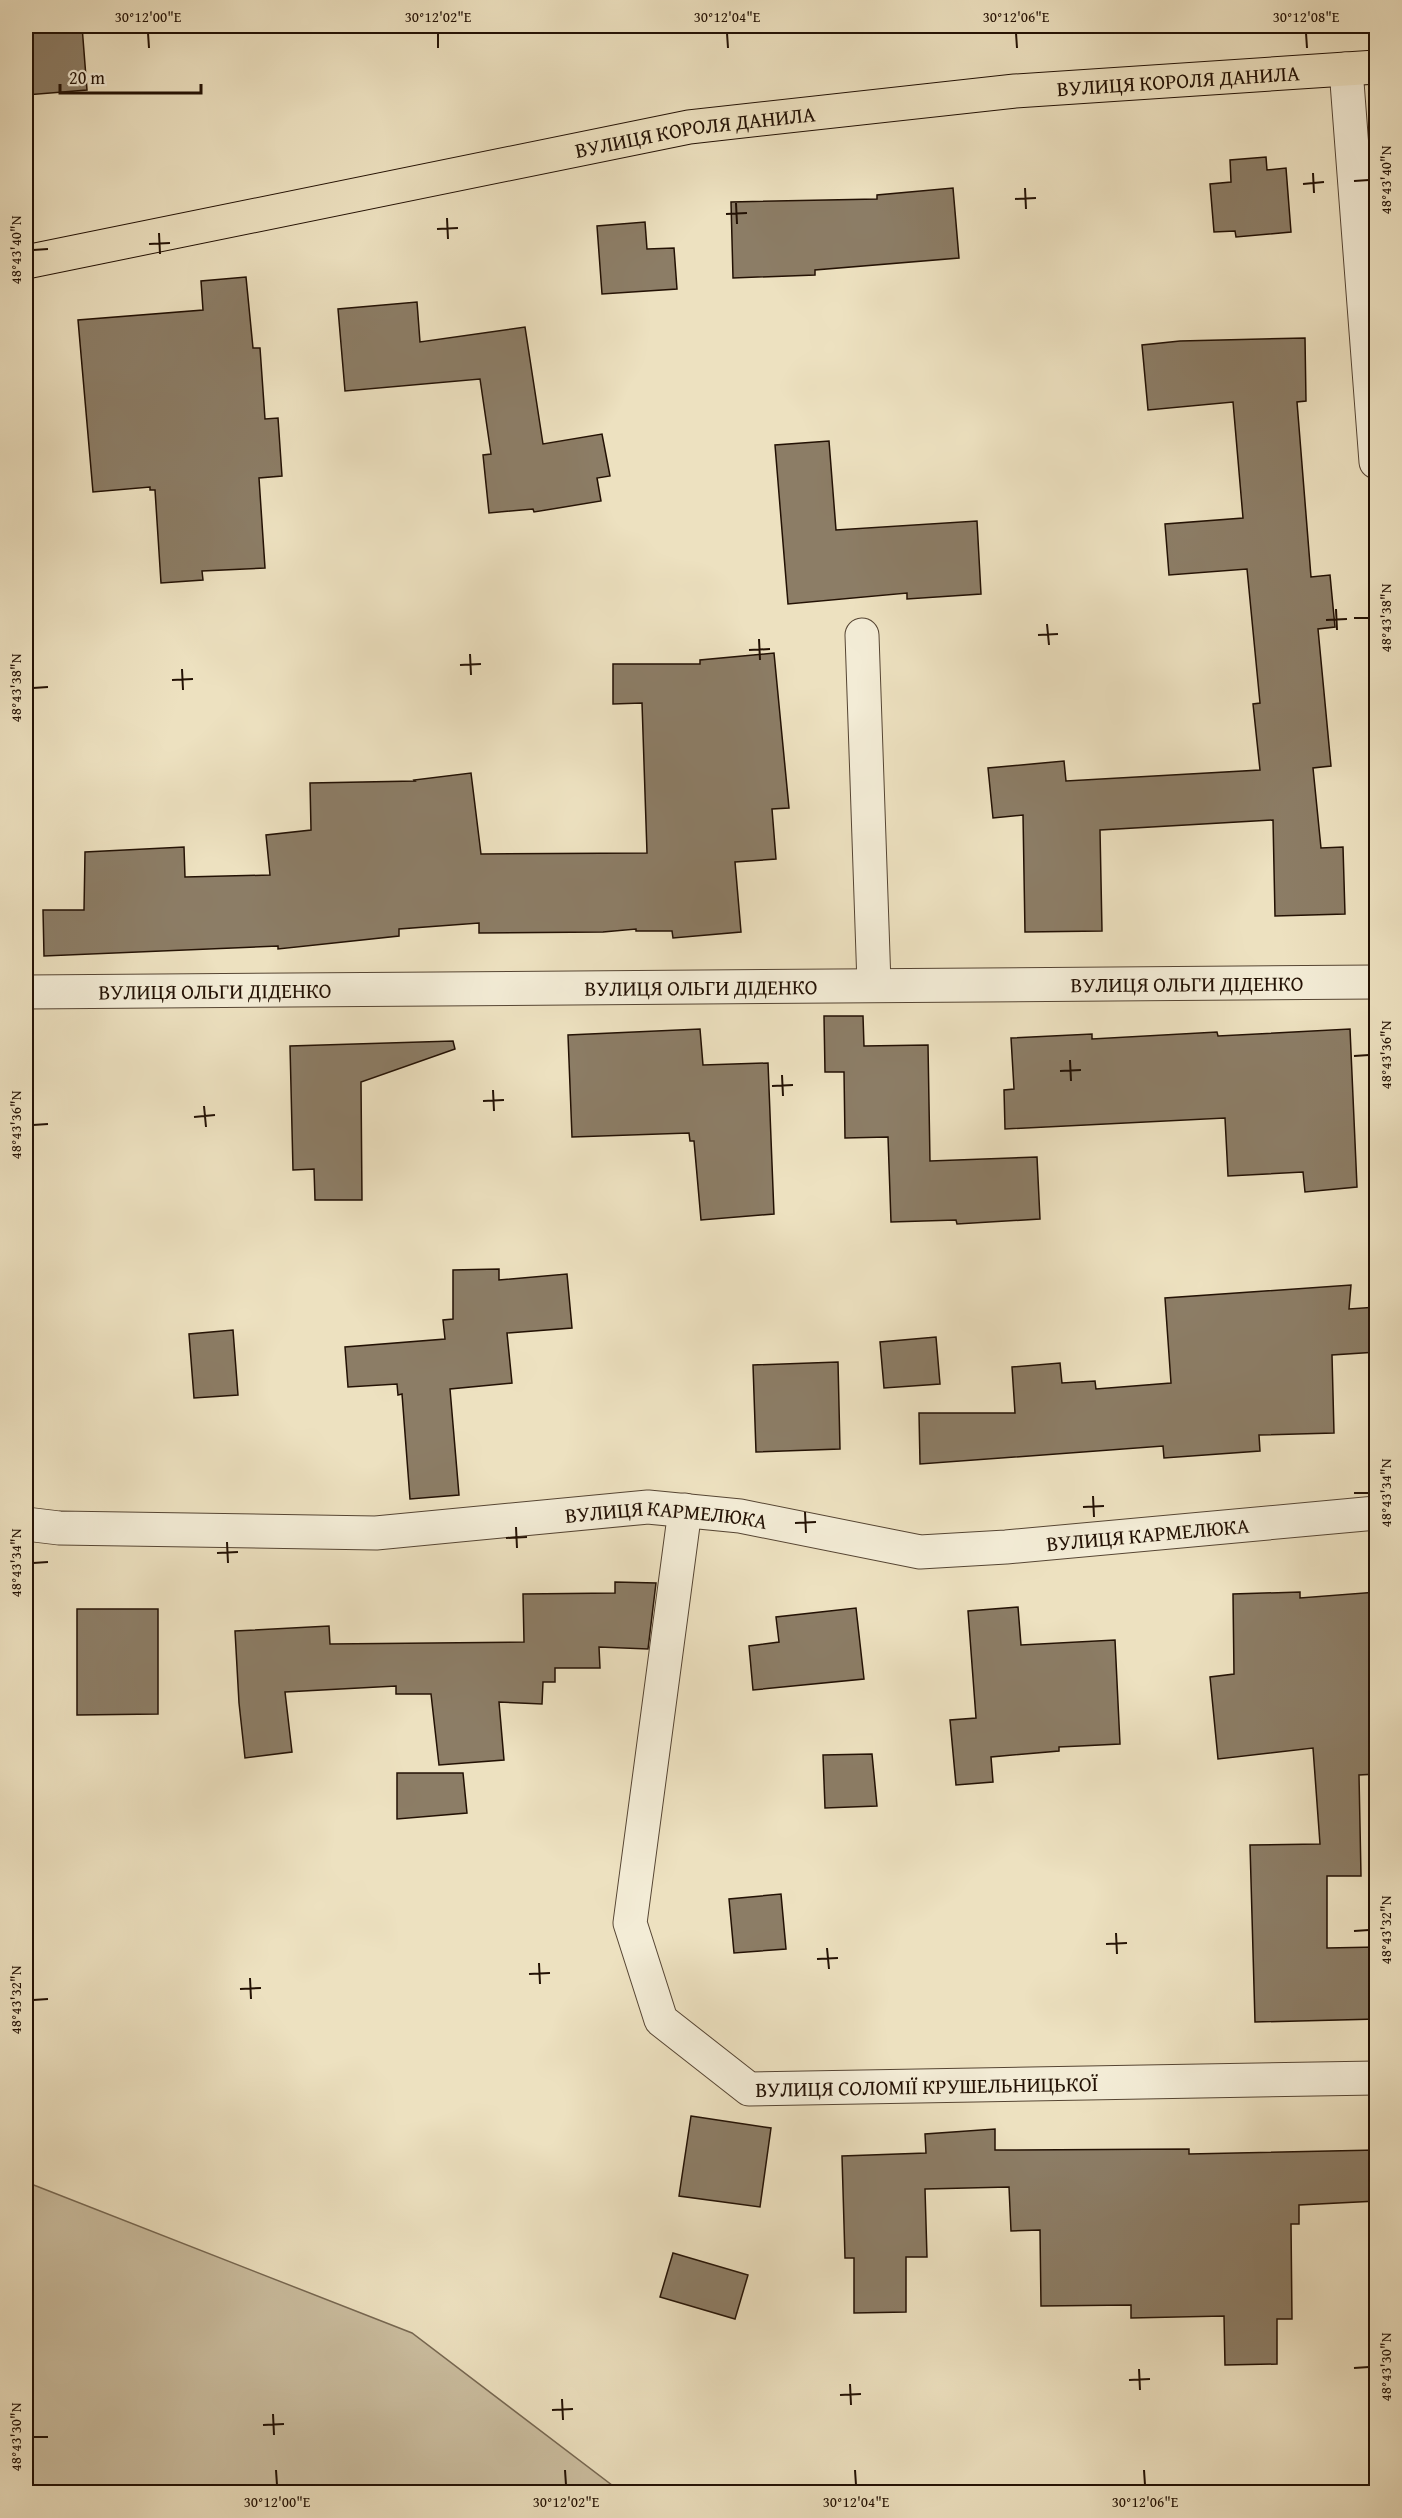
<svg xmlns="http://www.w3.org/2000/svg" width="1402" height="2518" font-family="'Gentium Book Plus',serif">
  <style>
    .green { fill: #cbbea0; stroke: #776852; stroke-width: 1.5 }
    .building { fill: #8c7d66; stroke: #231104; stroke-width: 1.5 }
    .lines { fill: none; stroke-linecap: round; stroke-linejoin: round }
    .minor-casing { stroke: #564533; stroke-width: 35 }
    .major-casing { stroke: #231104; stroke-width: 35 }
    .minor { stroke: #f3ecd6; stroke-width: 33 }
    .major { stroke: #ede1c0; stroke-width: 33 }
    .ticks { fill: none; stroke: #231104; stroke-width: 2 }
    .labels { text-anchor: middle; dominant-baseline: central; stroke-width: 5; stroke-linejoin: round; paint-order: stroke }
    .street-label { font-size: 21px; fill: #231104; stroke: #f3ecd6 }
    .neatline { fill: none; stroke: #231104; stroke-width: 2 }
    .ticks-label { font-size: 15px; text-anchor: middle; fill: #231104 }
  </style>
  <rect width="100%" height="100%" fill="#ede1c0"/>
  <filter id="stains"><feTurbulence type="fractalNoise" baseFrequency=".00333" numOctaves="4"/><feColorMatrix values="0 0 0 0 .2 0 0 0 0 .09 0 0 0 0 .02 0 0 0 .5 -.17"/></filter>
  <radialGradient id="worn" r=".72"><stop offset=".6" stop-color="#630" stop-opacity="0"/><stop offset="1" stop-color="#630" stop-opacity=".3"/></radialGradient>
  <path class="green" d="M26,2182L412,2333L621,2492H26Z"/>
  <path class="building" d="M26,26H82L87,90L26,95Z
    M1266,157L1267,170L1286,168L1291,232L1236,237L1235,231L1214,232L1210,184L1231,182L1230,160Z
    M953,188L959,258L815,270V275L733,278L731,202L877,199V195Z
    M645,222L647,249L674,248L677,289L602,294L597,226Z
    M246,277L253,348H260L265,419L278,418L282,476L259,478L265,568L202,571L203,580L161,583L155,490H150V487L93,492L78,320L203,310L201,281Z
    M417,302L420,342L525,327L543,444L602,434L610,476L597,478L601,501L534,512L533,509L489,513L483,455L491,454L480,379L345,391L338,309Z
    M1305,338L1306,401L1297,402L1311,577L1330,575L1335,627L1318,629L1331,766L1313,768L1321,848L1343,847L1345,914L1275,916L1273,820L1100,830L1102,931L1025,932L1023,815L993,818L988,768L1064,761L1066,781L1260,770L1253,704L1260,703L1247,569L1169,575L1165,524L1243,518L1233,402L1148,410L1142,345L1180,341Z
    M829,441L836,530L977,521L981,594L907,599V593L788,604L775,445Z
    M774,653L789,808L772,809L776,859L735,862L741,932L673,938L672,931H636V929L603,932L479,933V923L399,929V936L278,949V946L44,956L43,910H84L85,852L184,847L185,877L270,875L266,835L311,830L310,783L415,781L414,780L471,773L481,854L647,853L642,703L613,704V664H700V660Z
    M824,1016H863L864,1046L928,1045L930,1161L1037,1157L1040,1219L957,1224L956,1220L891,1222L888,1137L845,1138L844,1072H825Z
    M700,1029L703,1065L768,1063L774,1214L701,1220L694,1141H690L689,1133L572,1137L568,1035Z
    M1350,1029L1357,1187L1305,1192L1303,1172L1228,1176L1225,1118L1005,1129L1004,1090L1014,1089L1011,1038L1092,1034V1039L1217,1032L1218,1036Z
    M453,1041L455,1049L361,1082L362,1200H315L314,1169L293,1170L290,1046Z
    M499,1269V1280L567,1274L572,1328L507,1333L512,1383L450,1389L459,1495L410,1499L402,1394L398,1395L397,1384L348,1387L345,1347L445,1339L443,1320L453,1319V1270Z
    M1351,1285L1349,1309L1377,1307V1352L1332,1355L1334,1433L1259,1435L1260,1451L1164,1458L1163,1446L920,1464L919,1413H1015L1012,1367L1060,1363L1062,1383L1095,1381L1096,1389L1171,1383L1165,1298Z
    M233,1330L238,1395L194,1398L189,1334Z
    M936,1337L940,1384L884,1388L880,1342Z
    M838,1362L840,1449L756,1452L753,1365Z
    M615,1582L656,1583L648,1649L599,1647L600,1668H555V1682H543L542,1704L499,1702L504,1760L439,1765L431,1694H396V1686L285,1692L292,1752L245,1758L239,1703L235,1631L329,1626L330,1644L524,1642L523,1594L615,1593Z
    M1300,1592V1598L1377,1592V1774L1359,1775L1361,1876H1327V1948L1377,1947V2019L1255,2022L1250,1845L1320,1844L1313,1748L1218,1759L1210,1677L1234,1674L1233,1594Z
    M1018,1607L1021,1645L1115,1640L1120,1744L1059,1747V1751L991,1757L993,1782L956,1785L950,1720L976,1718L968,1611Z
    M856,1608L864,1679L753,1690L749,1646L779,1642L776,1617Z
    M77,1609H158V1714L77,1715Z
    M872,1754L877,1806L825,1808L823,1755Z
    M397,1773H463L467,1813L397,1819Z
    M781,1894L786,1949L734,1953L729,1899Z
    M691,2116L771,2128L760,2207L679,2196Z
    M995,2129V2150L1189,2149V2154L1377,2150V2201L1299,2205V2224H1291L1292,2319H1277V2364L1225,2365L1224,2316L1131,2318V2305L1041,2306L1040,2230L1011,2231L1009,2187L925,2189L927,2257H906V2312L854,2313V2258H845L842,2156L926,2153L925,2134Z
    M673,2253L748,2275L735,2319L660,2297Z"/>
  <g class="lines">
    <defs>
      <g id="minor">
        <path d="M1346,69L1376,462"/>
        <path d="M862,635L874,984"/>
        <path id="s1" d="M26,992L1376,982"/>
        <path id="s2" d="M685,1510L630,1923L661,2020L749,2089L1376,2078"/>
        <path id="s3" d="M26,1524L59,1528L376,1533L648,1507L740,1516L920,1552L1006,1547L1376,1513"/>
      </g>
      <g id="major">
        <path id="s4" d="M26,262L689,127L1015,91L1376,67"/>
      </g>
    </defs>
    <use href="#minor" class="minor-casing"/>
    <use href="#major" class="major-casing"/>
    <use href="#minor" class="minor"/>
    <use href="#major" class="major"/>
  </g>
  <path class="ticks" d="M148,33L149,48M438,33V48M727,33L728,48M1016,33L1017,48M1306,33L1307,48M1313,173L1314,193M1354,181L1369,180M1303,184L1324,182M1025,188L1026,209M1015,199L1036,198M736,203L737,224M726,214L747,213M447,218L448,239M437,229L458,228M159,233L160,254M149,244L170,243M33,250L48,249M1336,609L1337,630M1354,618H1369M1326,620L1347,619M1047,624L1049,645M1038,635L1058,634M759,639L760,660M749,650L770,649M470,654L471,675M460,665L481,664M182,669L183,690M172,680L193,679M33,688L48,687M1354,1056L1369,1055M1070,1060L1071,1081M1060,1071L1081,1070M782,1075L783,1096M772,1086L793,1085M493,1090L494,1111M483,1101L504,1100M204,1106L206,1127M194,1117L215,1115M33,1125L48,1124M1354,1493H1369M1093,1496L1094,1517M1083,1507L1104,1506M805,1512L806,1533M795,1523L816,1522M516,1527L517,1548M506,1538L527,1537M227,1542L228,1563M217,1553L238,1552M33,1563L48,1562M1354,1931L1369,1930M1116,1933L1117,1954M1106,1944L1127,1943M827,1948L829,1969M817,1959L838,1958M539,1963L540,1984M529,1974L550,1973M250,1978L251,1999M240,1989L261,1988M33,2000L48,1999M1354,2368L1369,2367M1139,2369L1140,2390M1129,2380L1150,2379M850,2384L851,2405M840,2395L861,2394M562,2399L563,2420M552,2410L573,2409M273,2414L274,2435M263,2425L284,2424M33,2437H48M276,2470L277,2485M565,2470L566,2485M855,2470L856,2485M1144,2470L1145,2485"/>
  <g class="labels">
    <g class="street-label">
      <text stroke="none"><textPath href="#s4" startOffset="1168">ВУЛИЦЯ КОРОЛЯ ДАНИЛА</textPath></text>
      <text stroke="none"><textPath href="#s4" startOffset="682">ВУЛИЦЯ КОРОЛЯ ДАНИЛА</textPath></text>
      <text stroke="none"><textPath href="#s1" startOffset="1161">ВУЛИЦЯ ОЛЬГИ ДІДЕНКО</textPath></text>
      <text stroke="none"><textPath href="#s1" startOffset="675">ВУЛИЦЯ ОЛЬГИ ДІДЕНКО</textPath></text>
      <text stroke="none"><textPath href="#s1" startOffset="189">ВУЛИЦЯ ОЛЬГИ ДІДЕНКО</textPath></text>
      <text stroke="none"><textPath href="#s3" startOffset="642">ВУЛИЦЯ КАРМЕЛЮКА</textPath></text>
      <text stroke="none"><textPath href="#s3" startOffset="1128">ВУЛИЦЯ КАРМЕЛЮКА</textPath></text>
      <text stroke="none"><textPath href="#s2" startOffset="808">ВУЛИЦЯ СОЛОМІЇ КРУШЕЛЬНИЦЬКОЇ</textPath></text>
    </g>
  </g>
  <rect width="1402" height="2518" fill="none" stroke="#ede1c0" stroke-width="66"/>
  <path d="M60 84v9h141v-9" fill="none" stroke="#231104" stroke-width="3"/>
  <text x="69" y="84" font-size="18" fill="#231104" stroke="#f3ecd6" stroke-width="4.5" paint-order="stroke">20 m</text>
  <rect x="33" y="33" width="1336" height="2452" class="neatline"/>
  <g class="ticks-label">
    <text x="148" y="22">30°12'00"E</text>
    <text x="438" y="22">30°12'02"E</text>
    <text x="727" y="22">30°12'04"E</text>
    <text x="1016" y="22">30°12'06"E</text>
    <text x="1306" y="22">30°12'08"E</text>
    <text transform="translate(1386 180) rotate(-90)" y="5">48°43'40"N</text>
    <text transform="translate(16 250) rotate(-90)" y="5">48°43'40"N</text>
    <text transform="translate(1386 618) rotate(-90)" y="5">48°43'38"N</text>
    <text transform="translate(16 688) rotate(-90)" y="5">48°43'38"N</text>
    <text transform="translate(1386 1055) rotate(-90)" y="5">48°43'36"N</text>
    <text transform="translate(16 1125) rotate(-90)" y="5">48°43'36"N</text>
    <text transform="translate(1386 1493) rotate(-90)" y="5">48°43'34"N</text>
    <text transform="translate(16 1563) rotate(-90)" y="5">48°43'34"N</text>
    <text transform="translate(1386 1930) rotate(-90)" y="5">48°43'32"N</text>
    <text transform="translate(16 2000) rotate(-90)" y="5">48°43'32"N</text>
    <text transform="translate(1386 2367) rotate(-90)" y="5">48°43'30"N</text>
    <text transform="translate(16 2437) rotate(-90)" y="5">48°43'30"N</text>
    <text x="277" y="2507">30°12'00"E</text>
    <text x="566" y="2507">30°12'02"E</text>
    <text x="856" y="2507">30°12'04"E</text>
    <text x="1145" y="2507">30°12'06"E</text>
  </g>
  <rect width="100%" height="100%" filter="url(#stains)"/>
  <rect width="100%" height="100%" fill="url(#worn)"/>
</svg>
